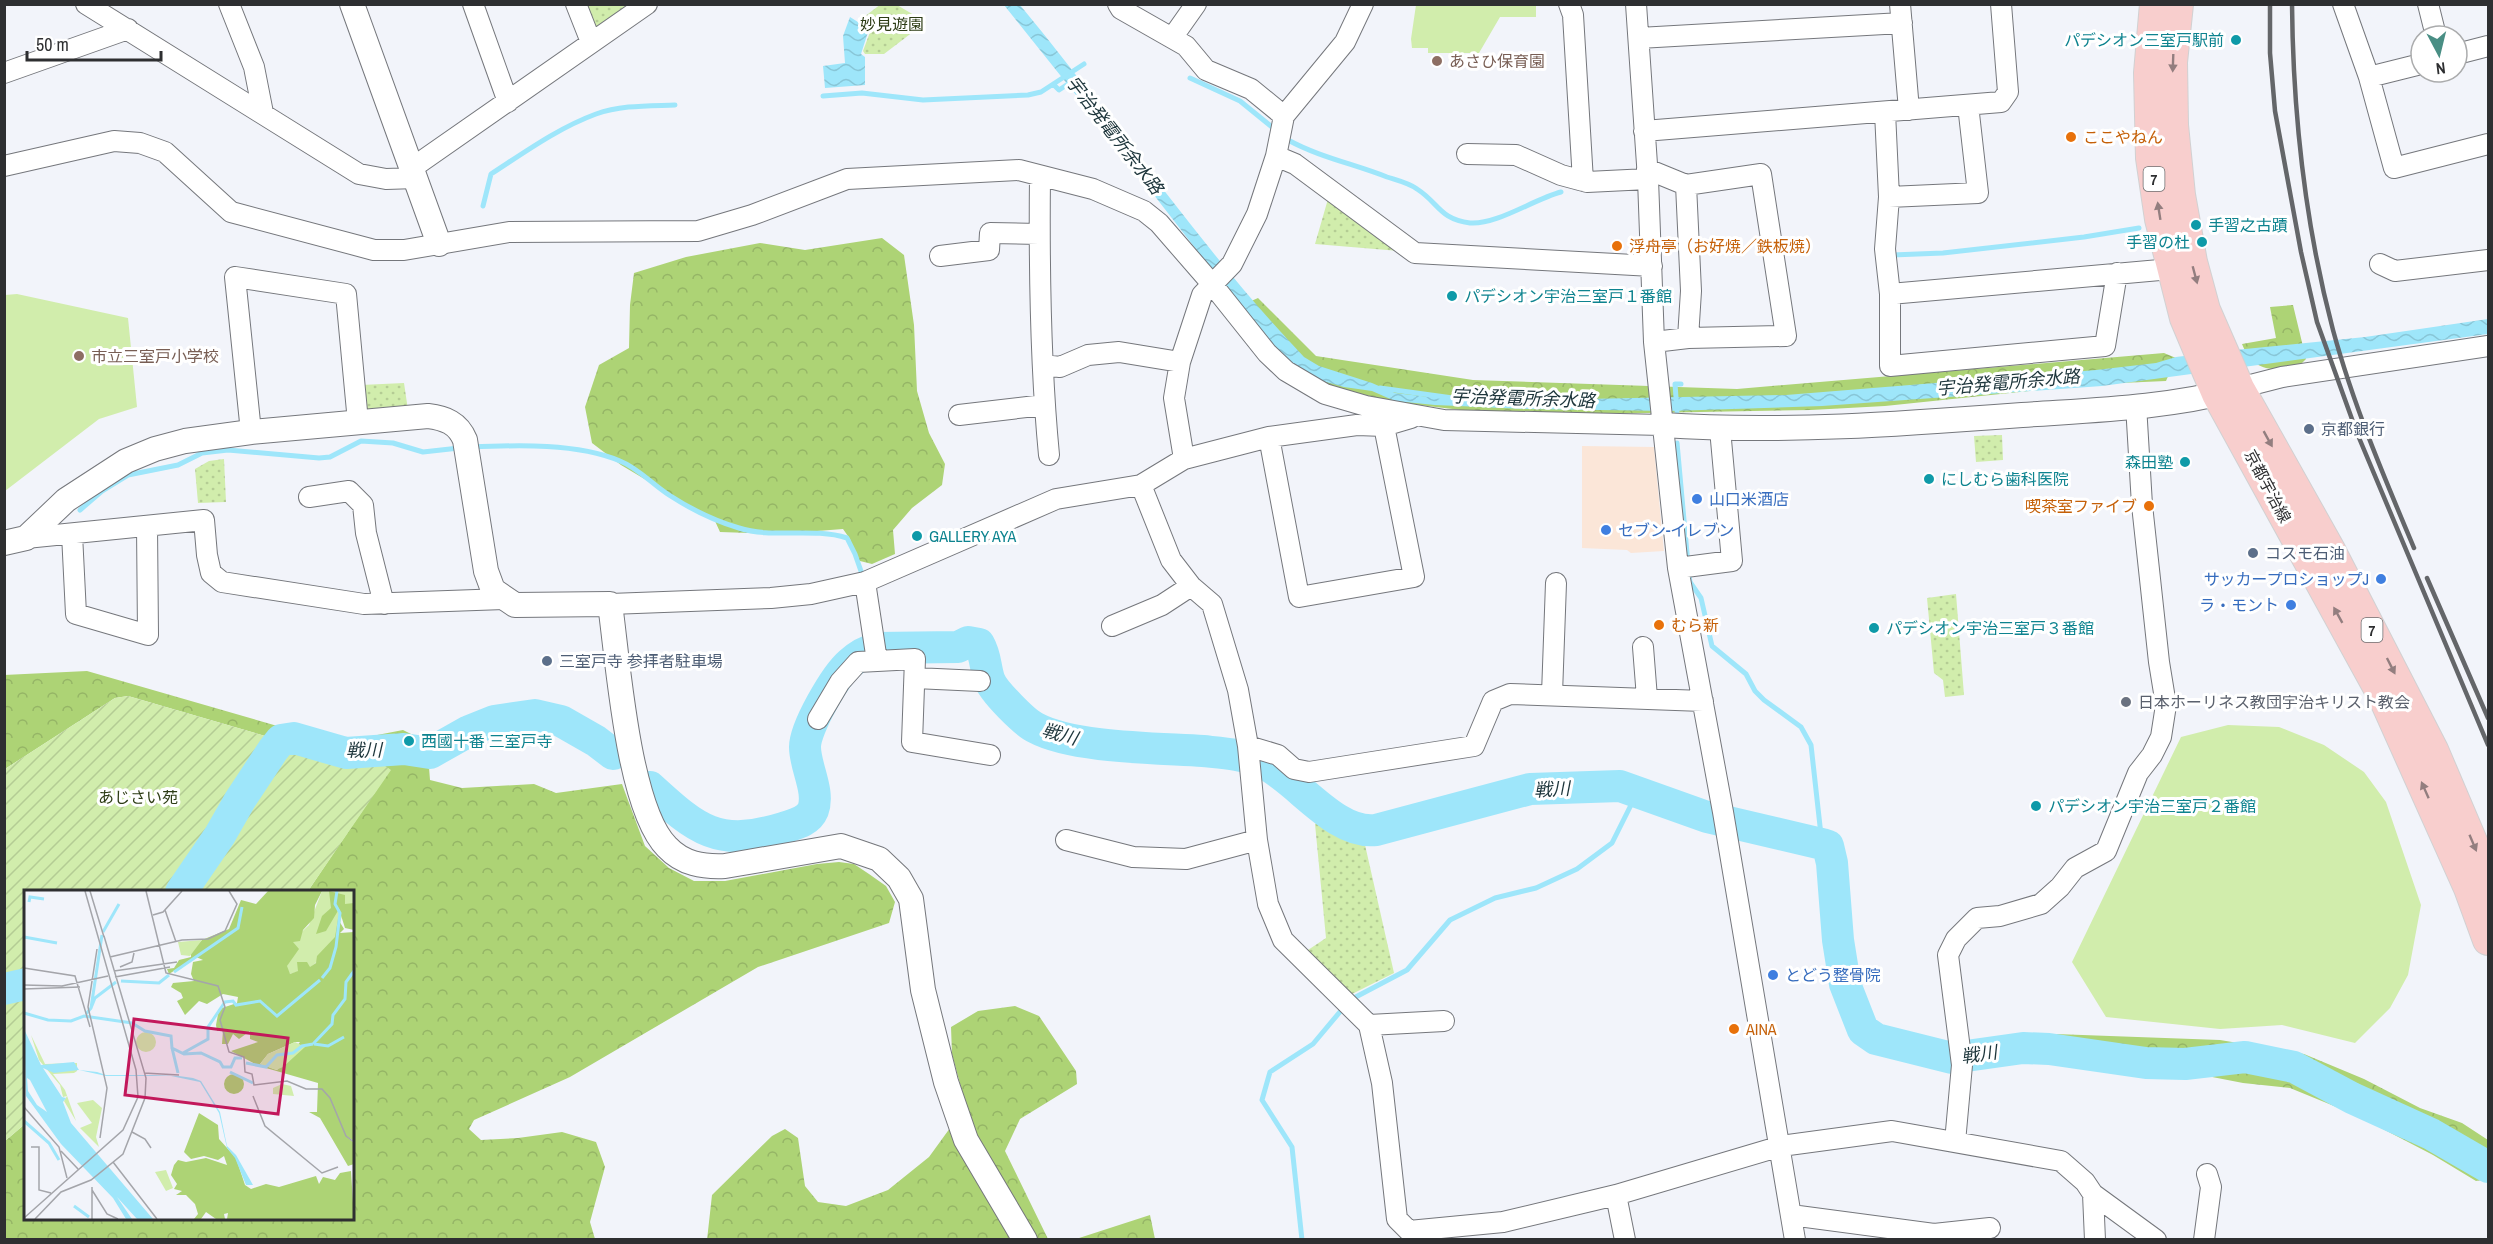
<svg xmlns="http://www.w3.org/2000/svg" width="2493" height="1244" font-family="'Archivo Narrow','Noto Sans JP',sans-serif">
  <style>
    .commercial { fill: #fbe6d8 }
    .grass { fill: #d1edac }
    .forest { fill: url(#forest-crowns) }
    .park { fill: url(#park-dots) }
    .garden { fill: url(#garden-furrows) }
    .water { fill: url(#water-waves) }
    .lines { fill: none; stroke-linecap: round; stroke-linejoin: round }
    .stream { stroke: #9ee6fa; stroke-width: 5 }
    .river { stroke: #9ee6fa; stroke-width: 32 }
    .minor-casing { stroke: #75777c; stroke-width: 22 }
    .tertiary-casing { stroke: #75777c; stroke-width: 26 }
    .primary-casing { stroke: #d1d1d2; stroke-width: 32 }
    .minor { stroke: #fff; stroke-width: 20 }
    .tertiary { stroke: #fff; stroke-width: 24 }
    .primary { stroke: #f8cecd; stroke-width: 30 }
    .rail { stroke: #646669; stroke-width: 4.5 }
    .oneway { fill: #937e7f }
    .culture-dot { fill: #0f9aa8; stroke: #fff; stroke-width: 2 }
    .education-dot { fill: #8d6e63; stroke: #fff; stroke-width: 2 }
    .food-dot { fill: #e8710a; stroke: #fff; stroke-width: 2 }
    .service-dot { fill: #5c6f8a; stroke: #fff; stroke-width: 2 }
    .shop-dot { fill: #3f7fe0; stroke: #fff; stroke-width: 2 }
    .worship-dot { fill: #6b7280; stroke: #fff; stroke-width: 2 }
    .labels { text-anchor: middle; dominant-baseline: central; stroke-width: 6; stroke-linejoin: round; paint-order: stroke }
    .shield { fill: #fff; stroke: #6d6d6f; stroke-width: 1.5 }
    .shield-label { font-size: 15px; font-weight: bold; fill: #2e2f31 }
    .park-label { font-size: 16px; fill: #2d3c15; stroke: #fff }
    .culture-label { font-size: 16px; fill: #0d838f; stroke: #fff; text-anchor: start }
    .education-label { font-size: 16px; fill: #785e54; stroke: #fff; text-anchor: start }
    .food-label { font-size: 16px; fill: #c56008; stroke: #fff; text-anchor: start }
    .service-label { font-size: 16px; fill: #4e5e75; stroke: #fff; text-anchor: start }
    .street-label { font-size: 16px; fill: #2e2f31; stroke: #fff }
    .shop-label { font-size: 16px; fill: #366cbe; stroke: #fff; text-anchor: start }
    .worship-label { font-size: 16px; fill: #5b616d; stroke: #fff; text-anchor: start }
    .water-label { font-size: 18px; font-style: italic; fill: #1d353b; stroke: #fff }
    .inset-river { fill: none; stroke: #9ee6fa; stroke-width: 3 }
    .inset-road { fill: none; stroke: #a4a5aa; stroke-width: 1.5 }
    .view { fill: #c2185b; fill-opacity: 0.15; stroke: #c2185b; stroke-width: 3 }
    .inset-edge { fill: none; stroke: #2e2f31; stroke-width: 3 }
  </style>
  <defs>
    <pattern id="forest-crowns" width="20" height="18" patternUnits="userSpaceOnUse" patternTransform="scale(1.5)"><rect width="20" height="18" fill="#add375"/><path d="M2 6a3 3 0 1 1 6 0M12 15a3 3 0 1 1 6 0" fill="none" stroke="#95b566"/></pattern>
    <pattern id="park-dots" width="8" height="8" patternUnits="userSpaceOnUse" patternTransform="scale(1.5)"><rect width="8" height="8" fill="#d1edac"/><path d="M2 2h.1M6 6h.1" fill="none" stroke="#b4cc94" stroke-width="1.8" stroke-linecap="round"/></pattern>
    <pattern id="garden-furrows" width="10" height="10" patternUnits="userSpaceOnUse" patternTransform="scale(1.5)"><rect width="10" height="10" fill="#d1edac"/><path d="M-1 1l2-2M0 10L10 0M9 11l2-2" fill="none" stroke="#b4cc94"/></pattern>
    <pattern id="water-waves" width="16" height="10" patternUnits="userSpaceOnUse" patternTransform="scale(1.5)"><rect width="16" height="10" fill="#9ee6fa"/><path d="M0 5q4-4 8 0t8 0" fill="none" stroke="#88c6d7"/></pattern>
  </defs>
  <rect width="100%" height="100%" fill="#f2f4fa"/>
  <path class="commercial" d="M1582,446L1654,447L1664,551L1631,553L1627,550L1582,548Z"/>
  <path class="grass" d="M1416,5H1536V17H1500L1479,53H1428V48H1412L1411,39Z
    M17,294L128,318L137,407L99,419L5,491V295Z
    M2228,725L2279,727L2324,745L2364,772L2386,802L2421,905L2408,975L2390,1008L2355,1043L2282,1025L2220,1029L2106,1017L2072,962L2181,737Z"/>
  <path class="forest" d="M882,238L904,255L914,325L917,391L929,433L945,464L942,485L912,508L893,530L895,554L872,564L856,560L850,539L843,529L779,534L720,532L715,521L621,465L592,443L585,407L599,365L629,348L630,305L634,273L686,257L760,243L805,250Z
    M1258,298L1316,356L1473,380L1737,389L2164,353L2176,358L2166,381L2097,384L1885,406L1811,410L1594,414L1477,412L1395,402L1328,386L1294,363L1240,306Z
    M2293,305L2306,359L2298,367C2272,371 2253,372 2242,344L2276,338L2270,307Z
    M87,671L336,743L403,730L427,742L430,780L462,788L534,784L556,793L622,784L645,846L669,868L694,881H725L817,864L839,862L854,864L869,874L886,886L895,902L889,923L758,967L570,1077L474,1120L469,1129L481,1140L518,1138L562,1132L596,1142L605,1167L590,1222L595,1239H5V1141L25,1124L26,1218H352V892L308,891L390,770L366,757L344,759L128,696L115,698L5,769L4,675Z
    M1015,1006L1039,1016L1076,1071L1077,1084L1020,1119L1005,1151L1048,1239L707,1240L712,1195L772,1136L785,1129L798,1138L805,1186L818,1202L846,1206L888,1190L929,1157L966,1106L952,1054L951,1027L978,1011Z
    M2055,1034L2220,1040L2304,1054L2364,1079L2420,1108L2462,1123L2488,1140V1179L2476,1181L2433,1155L2356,1115L2290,1088L2243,1083L2207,1076L2129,1074L2099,1071L2046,1063L2033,1052Z
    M1150,1215L1155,1239H1076Z"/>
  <path class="park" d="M881,4L897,5L926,22L884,54H865L863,51L873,24L864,17Z
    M580,5H641L594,28Z
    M1328,199L1399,251L1315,244Z
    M404,383L408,410L369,411L362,403L361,385Z
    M2002,435L2003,460L1976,462L1974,436Z
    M224,459L226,502L198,503L195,469L209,461Z
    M1956,594L1964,695L1945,697L1943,680L1934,673L1927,598Z
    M1325,814L1363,836L1394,973L1346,997L1302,954L1326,938L1315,824Z"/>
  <path class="garden" d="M128,696L344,759C366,760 372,756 391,770L308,891L26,892L25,1124L5,1141V769L115,698Z"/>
  <path class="water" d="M1004,5H1020C1116,121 1199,247 1304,357L1319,366L1372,383L1395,393L1429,397L1537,400L1786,395L2096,370L2156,363L2176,357L2225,351L2365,337L2488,319V334L2102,386L1822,406L1670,411L1527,409L1435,405L1395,401L1372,391L1344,387L1326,382L1302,372L1274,350L1092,115Z
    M850,17L869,29L861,54L865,57V85L825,88L823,66L845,63L843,36Z"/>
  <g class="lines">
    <path class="stream" d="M1190,78L1240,101L1272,127
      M1054,85L1059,90L1071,82
      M823,96L862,93L923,100L1028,95L1041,92L1084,64
      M1288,140C1319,157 1354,164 1387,177C1396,180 1409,183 1417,189C1439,203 1439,219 1470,223C1497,225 1534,199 1561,192
      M483,206L491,174C525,152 558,128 596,114C621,105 649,106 675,105
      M1892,255L1943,253L2084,237L2139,228
      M1380,388L1460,399
      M1677,411L1675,384H1681
      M1677,443L1688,564
      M471,447C517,445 578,443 620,461C638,468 652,484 669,495C689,508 715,521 739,528C773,539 812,527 847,538L855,554L862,574
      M80,510L102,491L128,475L178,465L202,453L228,450L319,458L330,457L361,441L393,443L423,452L459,448
      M1689,576L1690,582L1701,598L1712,646L1746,674L1755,691L1764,700L1801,727L1811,745L1822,844
      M1350,1000L1407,970L1450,920L1495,898L1536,888L1577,869L1612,843L1638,791
      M1302,1240L1292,1147L1262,1100L1270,1072L1313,1044L1344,1007"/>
    <path class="river" d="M650,787C697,830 718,848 783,828C794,824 808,822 813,810C820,791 805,767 805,747C805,728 835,676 850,663C858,656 866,651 877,648L958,647L968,642L979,644C986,656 985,667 989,679C993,691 1025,723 1036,728C1073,748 1159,748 1203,751C1222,753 1243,754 1261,762C1297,778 1334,835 1376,830L1530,789L1620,786L1707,817L1822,844L1828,846L1832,863L1838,940L1845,984L1863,1030L1876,1039L1952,1058L2023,1048L2049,1049L2146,1063L2185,1064L2245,1057L2294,1067L2352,1098L2431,1134L2488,1167
      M181,892L220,835L240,800L273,750L281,740L294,738L346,753L404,749L430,753L469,731L494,721L535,715L561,721L596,741L613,754
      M4,989L26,984"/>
    <defs>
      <path id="minor" d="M86,4L359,174L386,179L416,178
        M229,4L254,67L263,113
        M473,4L508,102
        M576,4L591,42
        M1118,4L1121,9L1186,46L1206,70L1251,89L1284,116
        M1569,4L1573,15L1583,181
        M1636,4L1648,179L1654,342L1678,568L1723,812L1795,1240
        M1900,4L1909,110
        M2343,4L2369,77L2394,168L2488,144
        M2428,4L2436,36
        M1172,38L1196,4
        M1639,38L1902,23
        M2457,54L2488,46
        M4,73L128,29
        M2369,77L2421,64
        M1885,112L1889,197L1885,249L1890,294V366L2105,346L2117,273
        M1644,131L2001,102L2008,92L2001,4
        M1467,154L1516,155L1561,175L1587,182L1648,179
        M1276,156L1295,164L1415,253L1652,266
        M4,166L114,141L140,143L165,152L231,212L374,250H404L509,232L698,231L752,215L847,179L1019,170L1093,189L1144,211L1159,223L1212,284L1267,353L1286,371L1325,394L1366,406L1444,420L1662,425
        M412,168L647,4
        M1647,169L1686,185L1761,174L1786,336L1688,338L1654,342
        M1040,176C1039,269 1040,362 1049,455
        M1686,185L1691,291L1688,338
        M1889,197L1978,193L1968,105
        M940,256L989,250L990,233L1039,234
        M2380,264L2395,271L2488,260
        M1890,294L2171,269
        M1043,365L1060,367L1088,355L1119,352L1180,362
        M2239,388L2282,377L2488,346
        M959,415L1044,405
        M251,432L235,277L346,294L358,422
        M1269,437L1299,597L1414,577L1384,426
        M1184,459L1174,398L1180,362L1202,295L1232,264L1257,214L1276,156L1284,116L1345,42L1363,4
        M1141,485L1171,560L1191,586L1212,604L1238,690L1248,746L1257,840L1268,904L1283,940L1369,1025L1382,1083L1397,1219L1409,1231L1503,1222L1616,1195L1781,1146L1892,1131L2061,1161L2085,1182L2093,1194L2156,1240
        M309,497L349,491L363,505L366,533L384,604
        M72,534L76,614L148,635L147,526
        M26,538L204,520L207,555L211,573L222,582L364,604L504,599
        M1678,568L1732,561L1720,429
        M865,582L877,661L915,659L912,742L990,755
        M610,604L771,598L811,594L865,582L1056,499L1141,485L1184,459L1269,437L1357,425L1384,426L1411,418
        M1112,626L1162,605L1191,586
        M1643,647L1647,698
        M915,678L980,681
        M1552,694L1556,583
        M818,719L840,682L858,662L877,661
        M1248,746L1278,755L1294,769L1309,772L1474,746L1493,701L1510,694L1703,701
        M1066,840L1133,857L1186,859L1257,840
        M1369,1025L1444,1021
        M1955,1142L1962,1065L1948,955L1956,939L1977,918L2000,916L2041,904L2060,887L2075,868L2106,851L2138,773L2152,755L2161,737L2166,705L2159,662L2142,505L2136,405
        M2093,1194L2095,1240
        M1616,1195L1625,1240
        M1791,1215L1934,1234L1990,1228
        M2204,1240L2211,1187L2207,1174"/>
      <path id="tertiary" d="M352,4L439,244
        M1662,425C1782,433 1902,424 2022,415C2092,410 2166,408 2234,390
        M4,543L26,538L66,500L126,461L155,449L185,441L251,432L428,416C445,418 458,423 465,440L486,571L493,590L515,605L610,604C618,661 628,808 667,847C683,864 703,867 725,866L841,846L879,859L899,878L911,899L923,990L946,1082L966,1140L1025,1240"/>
      <path id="primary" d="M2155,4L2149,73L2151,158L2160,219L2185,318L2217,394L2383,696L2469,888L2488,940
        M2178,4L2172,62L2173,125L2180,195L2192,262L2205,310L2239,388L2330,550L2433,750L2488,879"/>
    </defs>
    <use href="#minor" class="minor-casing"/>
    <use href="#tertiary" class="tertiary-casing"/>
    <use href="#primary" class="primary-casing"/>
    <use href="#minor" class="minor"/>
    <use href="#tertiary" class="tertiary"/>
    <use href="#primary" class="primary"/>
    <path class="rail" d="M2270,4V53L2275,111L2301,252L2317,322L2357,433L2488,745
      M2292,4C2293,113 2305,224 2333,330C2353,404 2384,477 2414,548
      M2427,578L2488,718"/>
  </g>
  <defs><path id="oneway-solid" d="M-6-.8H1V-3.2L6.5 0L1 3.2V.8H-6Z" transform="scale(1.5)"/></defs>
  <g class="oneway">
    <use href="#oneway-solid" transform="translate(2173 63) rotate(92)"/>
    <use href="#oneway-solid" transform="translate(2159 211) rotate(-99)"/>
    <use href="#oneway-solid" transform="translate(2195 275) rotate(75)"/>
    <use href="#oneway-solid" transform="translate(2268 439) rotate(61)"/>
    <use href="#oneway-solid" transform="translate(2338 615) rotate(-119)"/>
    <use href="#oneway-solid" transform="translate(2391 666) rotate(63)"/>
    <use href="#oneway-solid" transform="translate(2425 790) rotate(-114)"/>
    <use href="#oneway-solid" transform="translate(2473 843) rotate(67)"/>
  </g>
  <g class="culture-dot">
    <circle cx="2236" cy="40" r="6"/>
    <circle cx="2196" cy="225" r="6"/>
    <circle cx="2202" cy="242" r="6"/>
    <circle cx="1452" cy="296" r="6"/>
    <circle cx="2185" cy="462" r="6"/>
    <circle cx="1929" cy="479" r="6"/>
    <circle cx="917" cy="536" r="6"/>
    <circle cx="1874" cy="628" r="6"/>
    <circle cx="409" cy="741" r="6"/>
    <circle cx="2036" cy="806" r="6"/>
  </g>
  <g class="education-dot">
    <circle cx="1437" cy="61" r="6"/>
    <circle cx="79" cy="356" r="6"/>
  </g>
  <g class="food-dot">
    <circle cx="2071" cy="137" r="6"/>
    <circle cx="1617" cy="246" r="6"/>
    <circle cx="2149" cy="506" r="6"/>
    <circle cx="1659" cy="625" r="6"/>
    <circle cx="1734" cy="1029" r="6"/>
  </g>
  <g class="service-dot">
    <circle cx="2309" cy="429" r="6"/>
    <circle cx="2253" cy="553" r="6"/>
    <circle cx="547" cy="661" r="6"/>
  </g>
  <g class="shop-dot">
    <circle cx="1697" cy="499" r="6"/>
    <circle cx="1606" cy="530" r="6"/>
    <circle cx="2381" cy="579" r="6"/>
    <circle cx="2291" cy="605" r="6"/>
    <circle cx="1773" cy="975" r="6"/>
  </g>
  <circle class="worship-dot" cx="2126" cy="702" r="6"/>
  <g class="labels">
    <g class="shield">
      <rect x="2143.5" y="167" width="21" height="24" rx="4.5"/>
      <rect x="2361.5" y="618" width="21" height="24" rx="4.5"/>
    </g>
    <g class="shield-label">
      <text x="2154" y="179">7</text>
      <text x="2372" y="630">7</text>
    </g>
    <g class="park-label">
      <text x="892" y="24">妙見遊園</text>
      <text x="138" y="797">あじさい苑</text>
    </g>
    <g class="culture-label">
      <text x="2224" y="40" text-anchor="end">パデシオン三室戸駅前</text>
      <text x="2208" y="225">手習之古蹟</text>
      <text x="2190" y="242" text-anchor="end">手習の杜</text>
      <text x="1464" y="296">パデシオン宇治三室戸１番館</text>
      <text x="2173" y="462" text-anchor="end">森田塾</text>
      <text x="1941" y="479">にしむら歯科医院</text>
      <text x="929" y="536">GALLERY AYA</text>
      <text x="1886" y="628">パデシオン宇治三室戸３番館</text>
      <text x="421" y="741">西國十番 三室戸寺</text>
      <text x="2048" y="806">パデシオン宇治三室戸２番館</text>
    </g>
    <g class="education-label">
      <text x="1449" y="61">あさひ保育園</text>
      <text x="91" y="356">市立三室戸小学校</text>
    </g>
    <g class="food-label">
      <text x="2083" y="137">ここやねん</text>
      <text x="1629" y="246">浮舟亭（お好焼／鉄板焼）</text>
      <text x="2137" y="506" text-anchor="end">喫茶室ファイブ</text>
      <text x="1671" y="625">むら新</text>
      <text x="1746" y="1029">AINA</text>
    </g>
    <g class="service-label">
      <text x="2321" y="429">京都銀行</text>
      <text x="2265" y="553">コスモ石油</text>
      <text x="559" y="661">三室戸寺 参拝者駐車場</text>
    </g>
    <g class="street-label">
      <text transform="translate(2268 486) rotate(62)">京都宇治線</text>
    </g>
    <g class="shop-label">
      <text x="1709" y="499">山口米酒店</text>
      <text x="1618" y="530">セブン-イレブン</text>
      <text x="2369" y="579" text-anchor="end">サッカープロショップJ</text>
      <text x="2279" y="605" text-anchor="end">ラ・モント</text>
      <text x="1785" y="975">とどう整骨院</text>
    </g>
    <g class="worship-label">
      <text x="2138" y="702">日本ホーリネス教団宇治キリスト教会</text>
    </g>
    <g class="water-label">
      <text transform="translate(1115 135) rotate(52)">宇治発電所余水路</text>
      <text transform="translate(2008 382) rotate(-5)">宇治発電所余水路</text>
      <text transform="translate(1523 398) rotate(2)">宇治発電所余水路</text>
      <text transform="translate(1060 734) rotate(15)">戦川</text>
      <text transform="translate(364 750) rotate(-1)">戦川</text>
      <text transform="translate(1552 789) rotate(-3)">戦川</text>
      <text transform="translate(1979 1054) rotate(-8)">戦川</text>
    </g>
  </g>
  <g transform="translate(24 890)">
    <rect width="330" height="330" fill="#f2f4fa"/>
    <path d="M298,1H330V15L319,21L313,48L300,65L286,78L266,84L262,81L268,51L285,35ZM112 152a10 10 0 1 1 20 0a10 10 0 1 1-20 0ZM7,145L21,174L53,173V181L50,183L29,184L41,200L52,231L40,211L43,206L39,207L36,195L15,170ZM258,194L267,196L270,206L249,204V198ZM142,280L149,298L142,301L131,282Z" fill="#d1edac"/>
    <path d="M244,1H298L291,15L290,28L279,40L276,51L269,52L275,59L263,76L266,84L274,81L273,72H283L286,77L292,73L293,66L311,47L314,29L320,39L316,43L330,42V251L322,246L330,253V274L324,276L296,228L285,222H293L294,193L235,176L207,161L234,152L226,149V141L215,149L209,144L204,154H198L199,140L193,141L192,135L195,119L213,113L214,107L199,104L183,114L175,111L161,125L153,111L159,108L157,103L147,97L149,93L170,91L167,84L169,72L179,70L172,67L145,84L143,79L150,78L155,70L167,67V61L178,50L205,39L217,10L232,14ZM271,152H276L253,180L236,174L244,164ZM305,1L321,5V14L330,13V40L321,38L315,19L302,41L292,44L298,26L307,18ZM200 194a10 10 0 1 1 20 0a10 10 0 1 1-20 0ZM175,223L194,235L195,249L212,268L221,295L227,299L242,294L255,297L292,286L295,294L299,287L311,290L316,283L327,281L330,329H203L204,323L200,324L201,329H192L182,322L177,329H170L174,324L171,314L162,305H152L158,301L150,299L153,294L147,285L150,275L154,270L162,272L182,268L203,275L200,266L194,270L180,266L167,269L160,262Z" fill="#add375" fill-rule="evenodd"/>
    <path d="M178,50L166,66L157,65L154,52ZM69,210L78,218L72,247L75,257L56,238L68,233L53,213Z" fill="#d1edac"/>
    <path d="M271,152L281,157L259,177L252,180L236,174L244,164Z" fill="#d1edac"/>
    <path d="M0,139L17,175L50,172L55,180L73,182L82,185H128L155,186L169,188L177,191L196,222L203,256L212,265L229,295H222L211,268L203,258L195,223L176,192L147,186H82L55,180L30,183L19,178L38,207L42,208L39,212L47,233L129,329H113L93,307L108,329H102L89,308L37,254L2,206ZM3,188L6,190L23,222L13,215L4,201Z" fill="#9ee6fa" fill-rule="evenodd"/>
    <path class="inset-river" d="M5,12L6,7L20,9M79,42L95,14M0,47L33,53M150,82L214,38L218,17M298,88L306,78L312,57L316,23L311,14L313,1M97,91L135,93L145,85M67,118L71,108L92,92M0,123L24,130L47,131L60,126L108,133L121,141L147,146L148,158L160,164L177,163L196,172L199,177H207L211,168H218M62,124L67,118L78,45M289,154L308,134L309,125L321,109L322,92L330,81M290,154L304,156L320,147M148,158L154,183M159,163L184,149V137L201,112L209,111L212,115L236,111L253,126L296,90M222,173L242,177L253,165L269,163L278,156L289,154M206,182L229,193M0,231L25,253L35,270M50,316L65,327"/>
    <path class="inset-road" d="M66,1L80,47M122,1L142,83L194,96L201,117L196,130L205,162L220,167L221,182L228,184L230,195L263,191L282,199H298L306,208L322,246L330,252M141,20L152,52M129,25L139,22L158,1M73,59L64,117L83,198L76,248M86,67L158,50L184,49L201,41L213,14L205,1M96,77L108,72L110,63M0,78L51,86L66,137M90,81L153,72M91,87L146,77M0,95L38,96L84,86M0,99L56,97M120,183L155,185M229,206L241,236L298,283L314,277M0,217L35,257L43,288M108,242L121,249L127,258M7,257H15V300L27,303M37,261L54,279M89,272L133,329M68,297V329M68,300L83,324L94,329M0,328L99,240L114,207L112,180L61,1M11,329L37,302L67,290L99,264L121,208L122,188L80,46"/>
    <path class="view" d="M110,129L264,148L254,224L101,205Z"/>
    <rect width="330" height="330" class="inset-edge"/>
  </g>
  <rect width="2493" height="1244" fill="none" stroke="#2e2f31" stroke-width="12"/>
  <g transform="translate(2439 54) rotate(173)"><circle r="28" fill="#ffffff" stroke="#abacad" stroke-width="1.5"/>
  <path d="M0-4.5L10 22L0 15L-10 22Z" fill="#498e84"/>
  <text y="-9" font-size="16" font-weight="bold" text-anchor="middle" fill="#2e2f31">N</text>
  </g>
  <path d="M27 51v9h134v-9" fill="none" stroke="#2e2f31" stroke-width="3"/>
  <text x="36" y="51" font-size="18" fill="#2e2f31" stroke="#ffffff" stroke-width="4.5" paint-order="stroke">50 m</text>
</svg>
